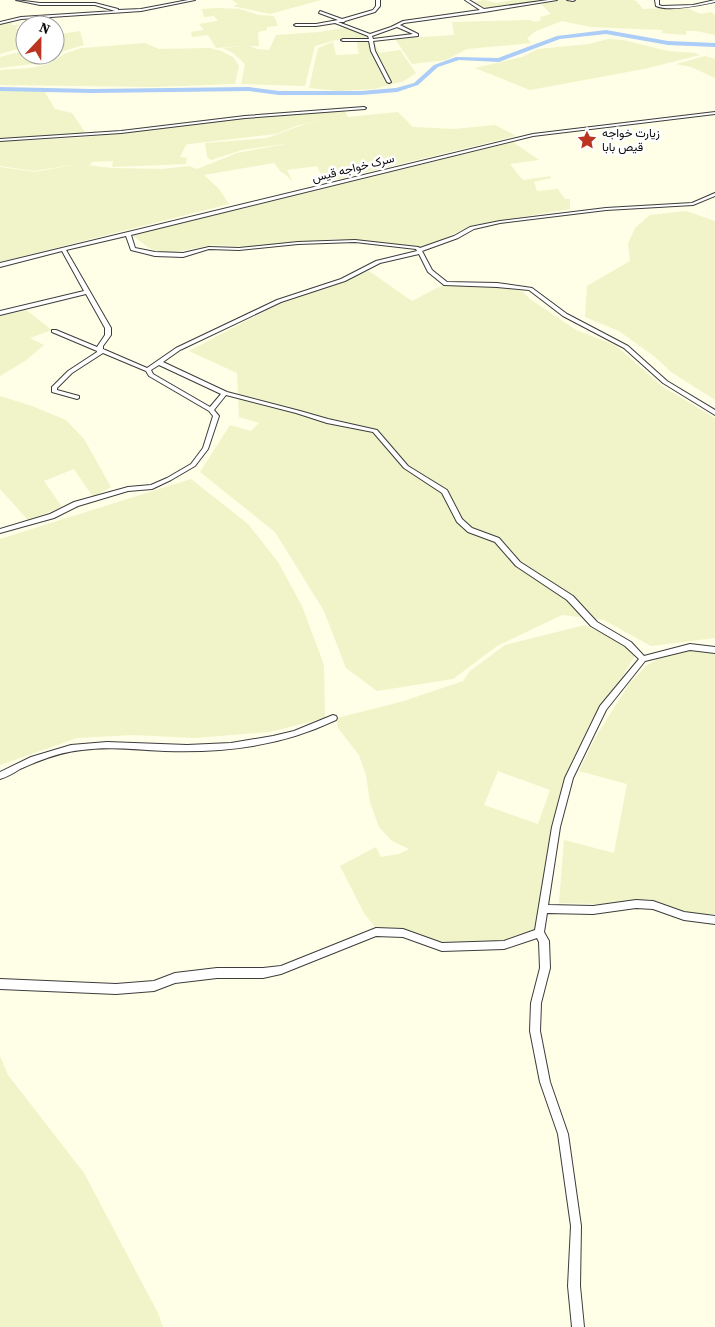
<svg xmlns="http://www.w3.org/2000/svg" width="715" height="1327" font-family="'Source Serif 4',Vazirmatn,serif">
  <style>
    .farmland { fill: #f0f4c8; fill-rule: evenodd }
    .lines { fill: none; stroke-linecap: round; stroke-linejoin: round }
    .river { fill: #abcdf7; fill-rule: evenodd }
    .minor-casing { stroke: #3d3d3d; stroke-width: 2 }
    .minor { fill: #fff; fill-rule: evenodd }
    .labels { text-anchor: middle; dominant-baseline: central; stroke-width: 5; stroke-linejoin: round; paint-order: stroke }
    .far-poi-label { font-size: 12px; fill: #0a0a0a; stroke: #fff; text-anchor: start }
    .far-street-label { font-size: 12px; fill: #0a0a0a; stroke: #fff }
  </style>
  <rect width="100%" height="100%" fill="#fffee7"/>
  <path class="farmland" d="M232,0H321L270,14L233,6L238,4Z
    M485,0L496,3L512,0H554L488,10L473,2Z
    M557,0H632L636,1L643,9L684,7L701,14L711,12L715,15V35L696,31H686V35L661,33L663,30L591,27L562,21L536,31L527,38L531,43L467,49L446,60L412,64L395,39L454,35L452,22L530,20L536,22L541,20L540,17L551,14L541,4Z
    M218,8L240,9L259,15L274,16L278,26L267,27V30L258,32L259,46H250L257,49L269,50L276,35L319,32L344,28L367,35L366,38L336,40L315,46L305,86L241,84L245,64L233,53L223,48L242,46L216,48L208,35L192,37L191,32L204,30L199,24L218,21L214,16L204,17L202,9Z
    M12,22V25H18L16,29L25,28V47L0,54V24Z
    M80,31L84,45L64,51L41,63L0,68V57L15,53L25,51V55H55V35Z
    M356,39H373L379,53L400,50L416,73L404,81L374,89L339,91L309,88L318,48L333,42L336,55L359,54Z
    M608,39L623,40L668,51L695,53L700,55L644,69L530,90L475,68L522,57L538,49L589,44Z
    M145,43L159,49L210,48L221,51L233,57L239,66L235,84L154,87L0,85V70L31,68L48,64L66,53L82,48Z
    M705,56L715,59V78L691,67L676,64Z
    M0,91H44L55,109L72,113L85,132L81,134L0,138Z
    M344,110L348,117L398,112L413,127L454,129L495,125L516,136L325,182L317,166L287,170L293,182L285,174L281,172L274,163L204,175L219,189L229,204L0,262V167L35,172L78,164L34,171L0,166V142L86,137L263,116ZM335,117L305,124L267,138L205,143L207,157L211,160L242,150L291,143L237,153L197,169L189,166L163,169L112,168L79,164L90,165L92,162L113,161L112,167L186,164L187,158L180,157L186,145L189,144L275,134L299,125Z
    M513,142L539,160L510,164L521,178L524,180L550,176L551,178L534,182L537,191L558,189L565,199H570V209L473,225L425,247L335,239L248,247L213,245L175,252H160L149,248L132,235Z
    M686,211L715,221V400L671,372L655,357L619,331L585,317L587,286L630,261L628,244L635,228L650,215Z
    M369,271L412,301L443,285H485L522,291L530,299L576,330L615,345L663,387L715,418V638L651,646L604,620L562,615L497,646L453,679L377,691L346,668L324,611L275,532L200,472L230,425L251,431L259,423L239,417L237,373L189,351L290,298Z
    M26,310L52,330L30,338L44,345L25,361L0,376V316Z
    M0,396L32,406L66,420L84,439L111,487L93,497L74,469L44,481L62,507L28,520L0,489Z
    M191,479L248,524L278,562L302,606L324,665L325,718L270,732L195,738L133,735L77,738L0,765V539Z
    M585,625L632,648L634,657L588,734L564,783L553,830L550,906L538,926L531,933L514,937L503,944L490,941L453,946L406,932L386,928L377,930L364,913L340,866L376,847L381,857L399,854L409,849L392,841L379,827L370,802L366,775L359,755L338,728L337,718L404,701L463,681L470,671L505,645ZM498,771L550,790L538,824L484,805Z
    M688,648L715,652V914H691L650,899L599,904L559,903L564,840L614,853L627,784L579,771L595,738L629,684L646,666L664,655Z
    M0,1056L8,1075L84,1173L158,1313L163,1327H0Z"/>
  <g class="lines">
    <path class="river" d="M606,30L668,41L715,43V47L668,45L606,34L560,39L499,62L459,60L438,67L418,85L397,92L361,95H279L249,91L92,93L0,91V87L92,89L249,87L279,91H361L396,88L414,83L434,65L456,57L498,58L557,36Z"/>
    <defs>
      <path id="minor" d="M16,0L40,3H95L118,9V10L141,9L188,0H195L141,11L21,19L0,24V22L21,17L115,11L95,5H40Z
        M376,0H380V6L375,12L345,21L344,22H338L370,34L391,27L403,21L480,10L465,0H469L484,9L548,0H557L484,12L404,23L400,25L418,34V36L373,41L375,51L391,82L389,83L387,82L371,51L369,41H343L341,40L343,39H369L368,36L335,23L316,26H296L294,25L296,24H316L338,20L319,13L320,11L342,19L373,10L376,6ZM397,27L413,34L373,39L372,36Z
        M567,0H575L573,1Z
        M655,0H659V5L662,6L693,5L715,0V2C701,5 669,12 656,6Z
        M364,107L366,108L365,109L245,118L121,133L0,141V139L121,131L245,116Z
        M715,112V114L533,136L131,235L135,248L155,252L183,253L209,247L239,248L298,242L355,240L418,247L420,248L454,236L470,227L500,221L606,208L692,203L715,193V196L693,205L606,210L500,223L474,229L458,238L422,251L432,270L447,282L497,283L532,288L567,314L628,346L667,381L715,410V415L663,383L624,348L563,316L529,290L497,287L444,285L428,272L419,254L380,263L345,281L281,302L180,350L163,362L227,392L300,411L328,419L377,430L408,466L447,490L462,519L472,528L499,538L520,562L573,596L597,622L631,642L644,656L690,644L715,647V653L690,650L645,661L606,710L573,778L560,827L548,905L593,906L636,900L653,901L684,912L715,916V924L684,920L653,909L636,908L593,914L547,913L544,932L549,941L550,968L541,1003L540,1031L550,1082L568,1134L581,1226L580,1286L584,1327H572L568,1286L571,1226L558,1134L540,1082L530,1031L531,1003L540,968L539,942L537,938L504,949L442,951L403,937L376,936L281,974L263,978H217L175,983L154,991L116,994L0,989V979L116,984L154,981L175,973L217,968H263L281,966L376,928L403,929L442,943L504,941L535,930L552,827L565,778L600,706L639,659L625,646L591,626L567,600L516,566L495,542L468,532L457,522L442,493L404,468L373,432L327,423L296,413L226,395L214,410L219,416L208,449L195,466L171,480L152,489L128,491L78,506L54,518L0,533V529L50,514L74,502L128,487L151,485L167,478L191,464L203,448L213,416L209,411L149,376L146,371L103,353L72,373L57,388V390L79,396V398L77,399L52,392V387L68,371L97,352V351L52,332V330H56L97,347L105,335V328L86,294L0,315V311L84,291L62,251L0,267V263L533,134ZM126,236L131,250L155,256L183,257L209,249L239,250L298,244L355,242L416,249L417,251L376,261L341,279L277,300L176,348L147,368L103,349V346L111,335V328L66,250ZM159,365L221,394L210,407L153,374L151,370Z
        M333,715L336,716L337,718L336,720C281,746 226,753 165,751C138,750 110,746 82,750C60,752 40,760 20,769C14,773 7,777 0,779V772L31,757L71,745L107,742L187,745L231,743L273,736L294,731Z"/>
    </defs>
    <use href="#minor" class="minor-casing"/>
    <use href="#minor" class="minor"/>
  </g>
  <defs>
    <symbol id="sight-bare" viewBox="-9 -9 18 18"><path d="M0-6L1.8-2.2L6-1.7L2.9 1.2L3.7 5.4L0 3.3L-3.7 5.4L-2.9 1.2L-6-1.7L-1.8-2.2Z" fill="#bb3521" stroke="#fff" stroke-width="2.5" paint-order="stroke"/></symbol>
  </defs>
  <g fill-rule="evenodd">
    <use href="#sight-bare" x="573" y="126" width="28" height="28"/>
  </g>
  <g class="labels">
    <g class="far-poi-label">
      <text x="602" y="133">زیارت خواجه<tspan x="602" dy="14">قیص بابا</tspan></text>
    </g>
    <g class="far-street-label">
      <text transform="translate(353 168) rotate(-14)">سرک خواجه قیس</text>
    </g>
  </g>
  <g transform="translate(40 40) rotate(22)"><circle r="24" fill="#ffffff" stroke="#9d9d9d"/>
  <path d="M0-4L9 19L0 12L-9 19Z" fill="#bb3521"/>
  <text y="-8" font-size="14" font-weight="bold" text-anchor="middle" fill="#0a0a0a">N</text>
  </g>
</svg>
